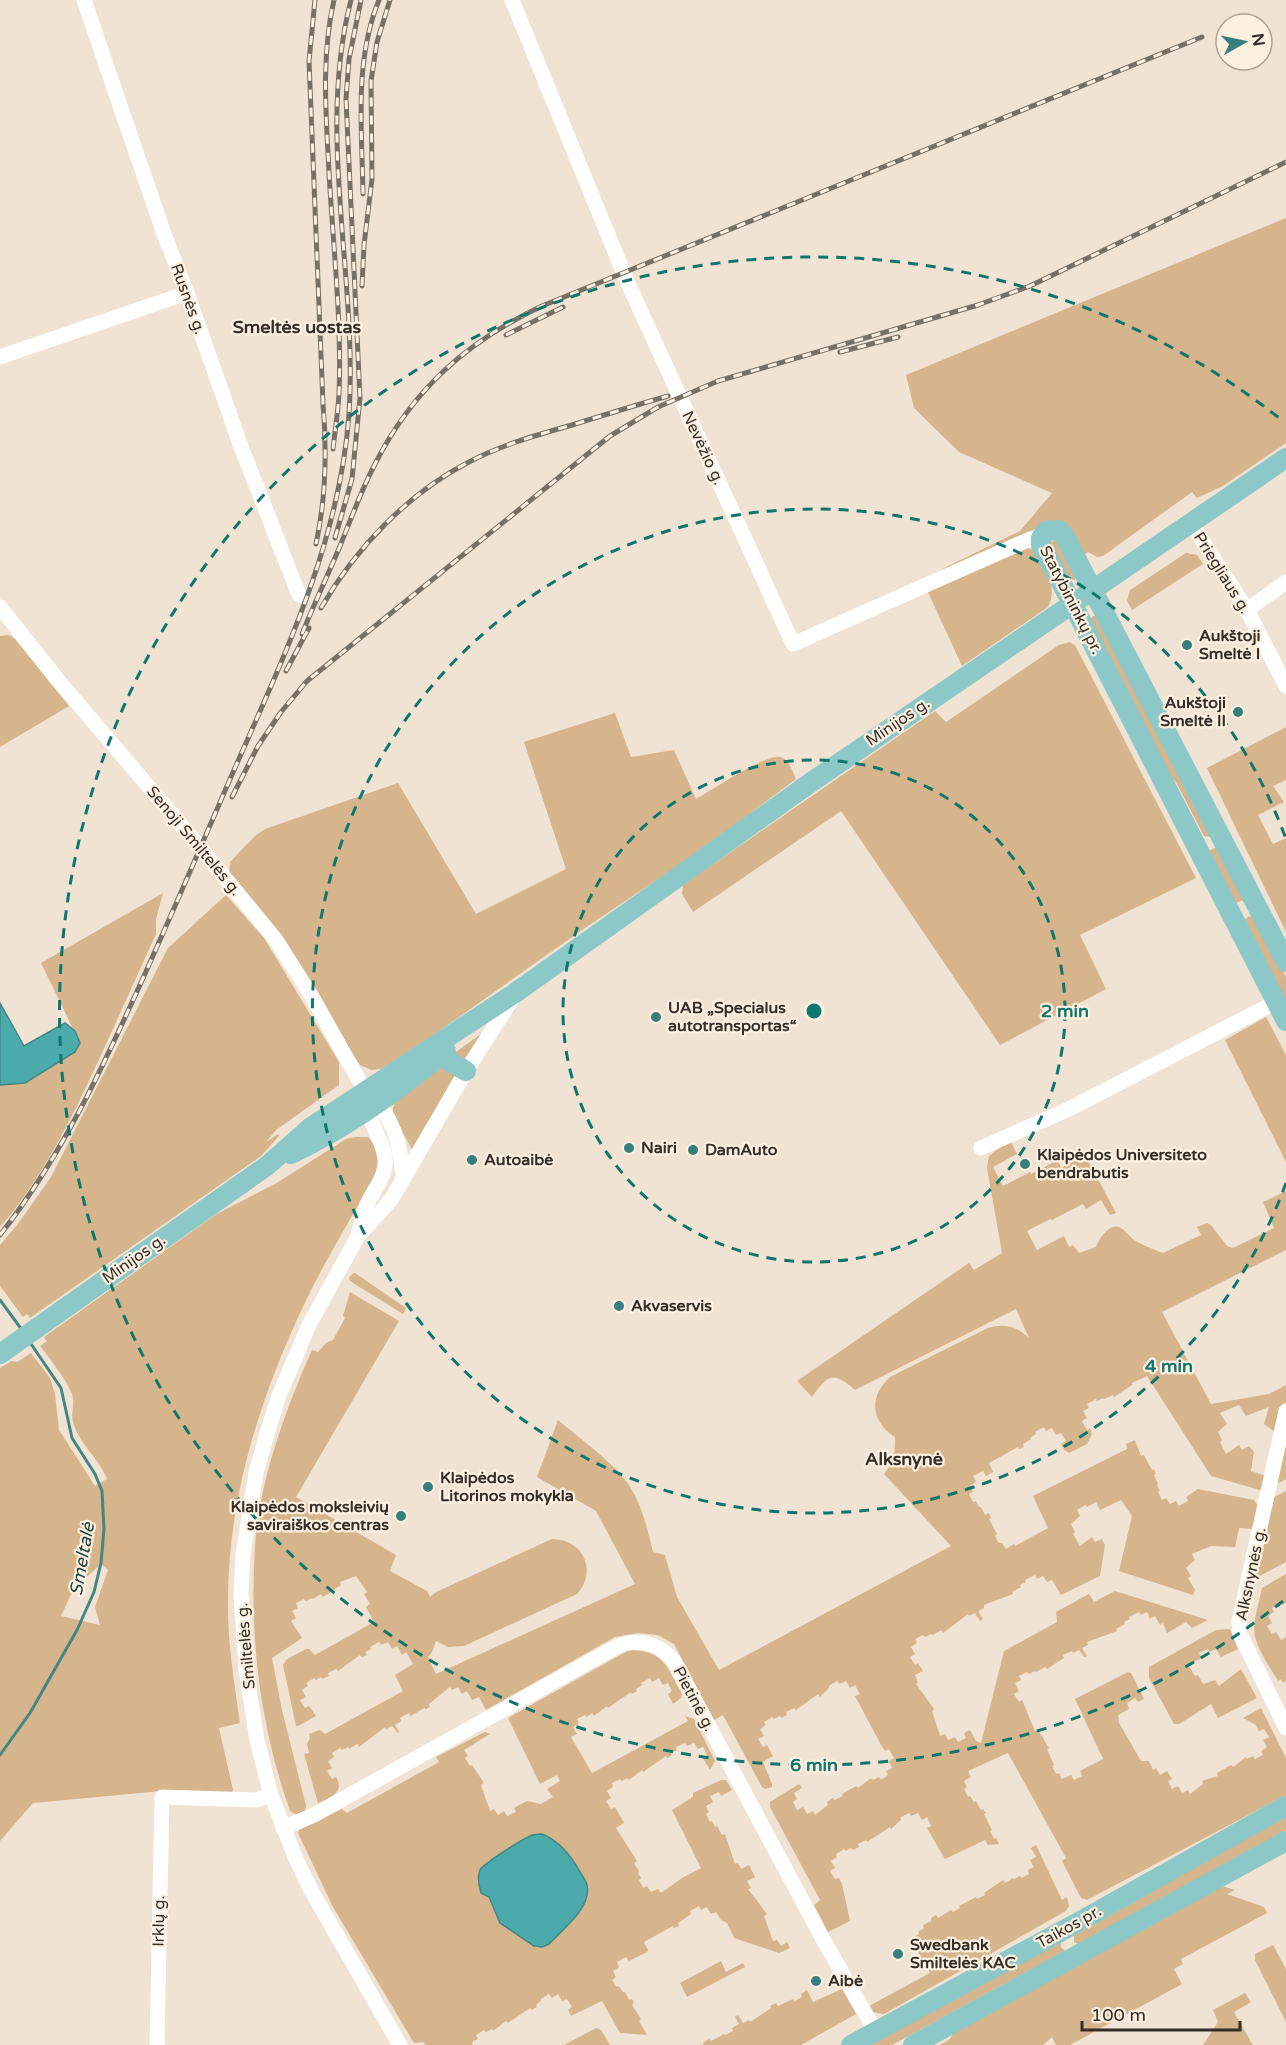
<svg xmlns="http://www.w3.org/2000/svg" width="1286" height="2045" font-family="'Varela Round',sans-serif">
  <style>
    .green { fill: #d6b48c; fill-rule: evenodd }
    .water { fill: #4babac; stroke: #448684; stroke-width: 1.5 }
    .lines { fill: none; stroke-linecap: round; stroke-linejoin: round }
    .stream { stroke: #448684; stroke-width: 3 }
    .minor { stroke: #fff; stroke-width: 15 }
    .major { stroke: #8cc8c8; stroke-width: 20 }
    .rail-casing { stroke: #777066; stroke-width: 5 }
    .rail { stroke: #fef0e0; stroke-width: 3; stroke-dasharray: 9; stroke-linecap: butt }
    .ring { fill: none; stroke: #0f766e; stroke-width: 3; stroke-dasharray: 10 8 }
    .poi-dot { fill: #367f7f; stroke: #fef0e0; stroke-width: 2 }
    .labels { text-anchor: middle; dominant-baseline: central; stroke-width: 4.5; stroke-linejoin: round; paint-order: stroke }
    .street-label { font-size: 16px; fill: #332e28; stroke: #fef0e0 }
    .poi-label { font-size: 16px; font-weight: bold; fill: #332e28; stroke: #fef0e0; text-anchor: start }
    .neighbourhood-label { font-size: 18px; font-weight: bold; fill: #332e28; stroke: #fef0e0 }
    .water-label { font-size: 18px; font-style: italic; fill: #1a4646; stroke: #fef0e0 }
    .centre { fill: #0f766e; stroke: #fef0e0; stroke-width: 3 }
    .ring-label { font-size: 18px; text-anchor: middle; font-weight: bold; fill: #0f766e; stroke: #fef0e0; stroke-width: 4.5; stroke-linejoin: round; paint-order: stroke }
  </style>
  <rect width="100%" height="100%" fill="#f0e3d3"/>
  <path class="green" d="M1286,218V443L1223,486L1197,498L1192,492L1103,556L1097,557L1088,552L1083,556L1053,521L946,569H942L1020,531L1052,493L959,452L914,408L906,375Z
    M1057,539L1077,575L1075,580L1069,579L1049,543Z
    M1026,548L1036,550C1044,569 1059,587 1048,607L962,666L927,590Z
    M1186,553L1197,555L1203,564L1132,610L1127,601L1130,590Z
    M1093,616H1096L1211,837L1204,836L1177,784L1156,755L1090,620Z
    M9,635L15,639L69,706L0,747V636Z
    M1069,642L1075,645L1196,878L1080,935L1106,989L1000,1045L841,811L693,912L682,894L683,885L935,711L946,722L1059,645Z
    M615,713L631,757L674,750L696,799C712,790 765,754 780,757C788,758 793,772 796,779L703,849L582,930L387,1068L371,1070L360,1065L229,874L230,862L256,835L265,829L398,783L476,914L566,869L524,742Z
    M1286,727V780L1273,786L1284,802L1258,815L1273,844L1286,838V932L1207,768Z
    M1217,847L1244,900L1236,903L1209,851Z
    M163,893L156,919V934C130,991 105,1048 78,1104C56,1147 32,1191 0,1227V1085L26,1083L80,1043L41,963Z
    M226,895L264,938L339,1062V1085L276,1130L266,1142L278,1134L279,1136L261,1156L30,1318L27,1314L23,1317L0,1286V1245L18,1224L51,1177L168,948Z
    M1249,916L1257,920L1286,977V1007L1244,920Z
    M1266,1017L1286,1055V1162L1225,1040Z
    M482,1033L465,1066L452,1055Z
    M441,1067L461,1072L414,1153L393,1115V1108L396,1099Z
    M355,1137H368C378,1148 380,1157 377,1171C352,1218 323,1263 301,1311C259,1401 229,1497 228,1596C227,1639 234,1681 240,1723L219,1728L233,1790L232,1794L162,1791L33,1803L0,1841V1368L11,1361L17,1362L31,1353L50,1378L55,1394L59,1430L95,1486L107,1479C99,1458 79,1444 73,1422C71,1415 74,1406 73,1398C72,1387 48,1356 40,1346L47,1341L44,1337L215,1215L275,1184L346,1139ZM101,1564L108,1570L95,1607L100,1625L61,1616L74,1588Z
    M1010,1140L1017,1154L993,1167L1003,1186L1030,1172L1031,1174L1058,1160L1061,1168L1077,1159L1076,1152L1080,1148L1083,1151L1116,1213L1110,1215L1101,1200L1086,1209L1083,1204L1052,1220L1050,1219L1027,1231L1037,1250L1064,1236L1069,1247L1073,1245L1079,1253L1096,1247C1099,1239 1110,1221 1121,1228C1126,1231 1130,1238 1136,1241C1144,1246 1154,1249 1163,1253L1201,1235L1197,1227L1207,1223L1211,1225L1227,1246L1233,1248L1274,1228L1263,1202L1286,1191V1250L1162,1312L1211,1404L1269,1394L1286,1385V1402L1281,1409L1275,1432L1264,1424L1269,1407L1246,1416L1239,1405L1220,1413L1227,1424L1218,1432L1222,1440L1220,1442L1226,1454L1239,1445L1242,1450L1249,1446L1254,1452L1251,1471L1266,1476L1263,1487L1260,1490L1211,1476L1147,1376L1132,1383V1385L1114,1397L1113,1395L1104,1399L1103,1398L1097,1401L1096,1399L1087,1404L1089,1408L1083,1411L1087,1418L1082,1421L1087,1430L1090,1428L1092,1434L1087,1444L1069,1453L1064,1450L1061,1444L1066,1441L1061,1433L1056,1435L1052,1428L1046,1431L1044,1427L1035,1432L1036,1434L1030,1438L1031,1439L1023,1444L1024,1447L1019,1449L1018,1447L989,1463L993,1472L986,1476L983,1471L973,1476L976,1482L970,1486L973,1492L969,1494L973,1502L976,1501L979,1507H981L985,1515L989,1513L991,1518L989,1519L997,1534L995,1536L999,1543H1002L1006,1549L1014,1544L1015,1546L1048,1528L1033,1496L1127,1449L1126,1444L1135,1440L1141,1456L1144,1455L1152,1470L1154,1469L1156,1474L1154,1475L1158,1484L1157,1485L1160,1491L1158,1492L1162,1500L1166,1498L1170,1504L1176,1501L1179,1506L1188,1501L1186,1497L1198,1489L1254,1500L1259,1507L1254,1529L1239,1528L1235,1547L1211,1546L1192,1554L1195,1560L1186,1568L1191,1576L1188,1578L1195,1590L1193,1595L1119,1571L1132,1516L1121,1500L1100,1510L1096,1502L1087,1507L1085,1505L1077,1510L1080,1516L1071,1524L1075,1532L1073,1534L1080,1546L1092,1537L1095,1542L1102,1539L1105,1545L1100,1576L1061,1595L1052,1580L1047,1582L1043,1576L1037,1579L1035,1575L1025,1580L1026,1582L1020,1585L1021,1587L1012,1592L1013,1594L984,1605V1608L978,1611L983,1619L980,1621L975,1613L969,1616L968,1614L943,1633L941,1630L933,1635L931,1634L925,1637L923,1635L915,1639L917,1643L911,1647L915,1654L910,1657L915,1665L918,1663L923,1671L915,1675L918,1682L916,1684L934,1709L932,1711L940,1736L945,1734L948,1740L955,1737L958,1742L966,1738L964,1733L970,1730L976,1741L981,1743L1004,1651L1057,1622L1056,1612L1089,1594L1094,1602L1115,1591L1208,1620L1192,1628L1186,1622L1167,1633L1163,1623L1160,1625L1155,1616L1150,1619L1147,1612L1141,1615L1139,1612L1129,1617L1130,1619L1124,1622L1125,1624L1116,1629L1117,1631L1087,1642L1088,1645L1082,1648L1087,1656L1084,1657L1079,1650L1073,1653L1072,1651L1063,1655L1064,1658L1047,1669L1045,1667L1036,1672L1035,1671L1029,1674L1027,1672L1019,1676L1021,1680L1015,1683L1019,1691L1014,1694L1019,1702L1022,1700L1035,1731L1038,1730L1049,1748L1047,1749L1054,1765L1052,1766L1056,1774L1059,1773L1062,1779L1071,1775L1074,1780L1082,1776L1080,1771L1103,1759L1075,1699L1128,1672L1131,1673L1144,1699L1138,1702L1135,1698L1127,1703L1129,1709L1118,1715L1119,1723L1141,1761H1149L1153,1770L1156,1768L1160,1775L1167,1771L1172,1779L1168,1781L1172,1789L1178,1786L1182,1793L1188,1790L1190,1794L1203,1784L1202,1781L1218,1776L1217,1773L1231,1765L1233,1767L1246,1757L1247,1759L1253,1756L1255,1759L1263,1755L1261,1751L1267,1747L1263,1740L1269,1737L1264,1729L1259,1731L1256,1725L1243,1718L1261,1708L1286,1758V1795L1087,1900L1081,1898L1062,1861L1066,1858L1008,1753L968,1771L971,1777L964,1781L967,1787L964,1789L968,1797L970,1796L974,1802L976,1801L981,1810L983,1809L986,1813L984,1814L992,1830L990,1831L994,1839L996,1838L999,1844L988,1845L985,1840L945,1859L927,1828L931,1826L927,1817L922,1820L918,1813L911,1816L909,1813L900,1818L901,1820L891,1829L890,1827L867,1842L866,1840L858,1844L859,1847L853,1850L851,1848L846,1851L844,1849L836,1854L837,1857L831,1861L835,1868L830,1871L835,1879L839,1878L842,1884L850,1921L828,1932L814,1905L820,1900L770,1807V1802L799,1784L802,1788L794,1793L797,1799L793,1802L797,1810L803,1807L807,1814L813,1811L815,1815L828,1805L827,1802L833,1798L835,1800L843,1796L842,1794L856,1786L858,1788L871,1778L873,1780L879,1777L881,1780L888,1775L886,1771L892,1768L889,1761L894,1758L889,1749L885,1751L881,1745L855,1696L860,1694L855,1685L850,1688L846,1681L839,1684L837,1681L829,1686V1688L820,1697L818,1694L796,1710L794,1708L786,1712L787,1715L781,1718L780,1716L774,1719L772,1717L764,1722L766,1725L760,1729L764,1736L758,1739L763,1747L767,1745L773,1756L763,1762L772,1784V1787L765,1789L762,1787L723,1715L714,1720L674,1644L658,1635L638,1633L615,1637L486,1710L479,1697L472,1700L467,1691L462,1694L458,1687L452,1690L450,1687L429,1704L430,1707L426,1709L424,1708L411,1716L409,1713L400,1718L401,1721L395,1725L399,1732L398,1733L392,1726L386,1729L385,1727L359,1747L357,1744L349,1749L348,1747L342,1750L340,1748L332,1753L334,1757L328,1761L332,1768L327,1771L332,1779L336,1777C345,1792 330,1798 318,1803L304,1754L309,1753L307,1744L310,1738L309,1734L320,1730L325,1734L403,1691L395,1675L413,1664L406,1652L402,1655L397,1646L392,1649L388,1642L381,1645L379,1642L370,1647L371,1649L365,1652L367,1655L362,1657L360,1655L338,1671L336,1669L328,1673L329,1676L323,1679L321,1677L316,1680L314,1678L306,1683L308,1686L302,1690L306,1697L300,1700L305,1708L309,1706L316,1716L298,1726H296L283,1665L287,1659L306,1649H309L315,1655L374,1622L366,1607L370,1604L364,1594L367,1592L356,1576L340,1582L341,1585L323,1597L321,1594L313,1599L312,1598L306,1601L304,1599L296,1603L298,1608L292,1611L296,1618L291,1621L302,1638L272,1658L282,1710L306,1806L305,1811L297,1815L290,1811C260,1726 249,1636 255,1546C259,1482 286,1408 312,1350L318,1352L326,1343L333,1340L345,1318L343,1316L350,1292L399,1321L296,1497L396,1555L390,1571L427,1591L430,1597L436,1592L552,1539C583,1539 598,1571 577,1594L464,1646L448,1647L436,1641L432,1652L428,1657L436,1674L635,1584L596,1511L537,1477L558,1420C580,1439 618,1465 632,1490C643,1509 648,1531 653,1552L665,1555L677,1597L719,1670L951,1546L884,1474C894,1462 895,1452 895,1437C870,1421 869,1396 890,1377L988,1328C1004,1323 1017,1326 1029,1338L1016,1309L855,1390C833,1371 828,1374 812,1397L797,1381L969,1263L974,1270L1002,1253L987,1168L989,1156Z
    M355,1273L406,1308L403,1314L350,1281L349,1278L352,1274Z
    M1286,1433V1479L1279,1483L1276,1480Z
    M1286,1491V1562L1260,1576L1256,1573L1272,1498Z
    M1286,1574V1603L1282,1605L1281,1603L1272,1608L1274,1612L1268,1616L1272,1623L1267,1626L1272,1634L1276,1632L1281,1640L1286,1637V1681L1283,1683L1281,1679L1278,1681C1270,1667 1259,1652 1255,1637C1252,1622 1259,1603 1262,1588Z
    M1230,1629L1238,1649L1221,1657L1216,1649L1210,1652L1208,1649L1199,1653L1202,1658L1188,1665L1195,1676L1198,1675L1203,1684L1215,1680L1219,1686L1241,1669L1257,1698L1218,1718L1211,1704L1179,1724H1174L1149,1678V1667L1216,1630Z
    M629,1650C665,1651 666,1666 682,1694L681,1698L673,1704L668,1694L672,1691L668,1683L663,1685L659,1678L652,1682L650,1678L641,1683L642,1685L636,1689L637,1691L632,1694L631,1692L608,1708L607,1706L594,1716L592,1713L587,1717L585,1715L577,1719L579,1723L573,1727L577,1734L571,1737L592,1773L688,1721L685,1716L694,1719L715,1761L710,1770L703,1758L707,1755L703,1747L698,1749L694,1743L687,1746L685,1743L676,1747L677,1750L671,1753L672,1755L667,1758L666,1756L643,1772L642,1770L629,1780L627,1778L622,1781L620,1779L612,1783L613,1787L607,1791L611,1798L606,1801L611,1809L615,1807L624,1823L616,1828L637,1861L634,1863L639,1871L638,1873L641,1878L639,1880L643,1888L647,1886L651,1892L658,1889L661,1893L682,1878L701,1868L672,1810L693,1797V1793L721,1780H726L732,1790L721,1796L719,1792L710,1796L713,1802L706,1806L709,1812L706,1814L710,1822L712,1821L715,1827L717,1826L722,1835L725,1834L735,1864L738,1863L741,1869L749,1865L755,1877L747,1881L751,1888L748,1889L767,1914L764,1916L773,1941L777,1940L781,1946L787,1942L790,1948L779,1953L734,1938L727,1923L721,1920L716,1912L711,1914L707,1907L701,1910L699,1906L690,1911L691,1914L678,1923L679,1926L674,1928L673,1926L644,1942L648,1950L647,1952L629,1961L626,1957L617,1962L619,1967L613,1971L616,1977L612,1980L617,1987L619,1986L623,1992H625L629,2000L632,1999L634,2003L632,2005L641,2019L639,2021L647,2035L620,2033L602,2001L571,2016L568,2010L572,2007L567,1999L562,2001L558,1994L552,1998L549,1994L541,1999V2001L536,2005L537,2007L532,2010L530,2008L508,2023L506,2021L493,2031L492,2029L486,2032L484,2030L476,2035L478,2039L472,2042L473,2045H426L423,2042L414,2043L333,1907L298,1833L299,1830L342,1809L347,1813L439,1762L436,1757L485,1732L490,1734L464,1750L468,1756L465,1758L470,1766L472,1765L484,1783L481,1785L490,1811L494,1809L498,1815L504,1811L507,1816L516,1812L514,1808L527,1801L541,1804L553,1797L547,1789L560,1781L557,1775L540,1784L508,1718ZM508,1851L583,1905L549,1944L542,1947L500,1923L488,1897V1861Z
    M1286,1816V1830L1079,1944L1074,1942V1936Z
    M1036,1845L1062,1900L1067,1897L1069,1906L1066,1911L884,2014L873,2012L869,2006L930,1973L911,1939L919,1934L918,1932L924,1928L923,1925L931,1921V1918L936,1915L938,1918L951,1910L953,1912L960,1908L959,1906L976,1897L977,1899L985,1895L984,1893L1003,1880L1005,1883L1013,1878L1014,1879L1020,1876L1022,1878L1029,1874L1028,1870L1034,1867L1030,1860L1036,1857L1031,1848Z
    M1222,1886L1235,1890L1227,1894L1264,1907L1267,1913L1181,1959L1183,1964L1174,1969L1182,1984L1070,2045H1056L1052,2037L1043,2045H939L949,2040L958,2027Z
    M1060,1938L1061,1947L1065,1951L892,2045H865Z
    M1273,1945L1286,1969V2022L1255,1960V1954Z
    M721,1961L726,1972L743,1963L745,1967L687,1997L680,1983Z
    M842,1989L856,2014L801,2045H703L704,2042L709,2039L711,2041L724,2034L725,2035L733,2031L732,2028L739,2024L735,2017L738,2015L743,2023L749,2020L750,2022L771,2008L770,2006L776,2003L778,2006L793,1999L795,2001L802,1997L801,1994L807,1990L813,2002Z
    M1245,1993L1251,2002L1234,2012L1253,2045H1203L1218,2022L1213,2010Z
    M596,2028L601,2030L610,2045H564Z"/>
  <path class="water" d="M0,1003L24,1046L65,1023L75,1031L80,1043L75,1052L25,1083L0,1085Z
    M542,1834C557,1840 567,1851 576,1865C579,1871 583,1876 586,1882C595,1905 563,1929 549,1944L542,1947L534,1946L500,1923L489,1897L481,1893C479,1886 477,1877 480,1870C483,1864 520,1841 528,1837C532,1834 537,1834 542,1834Z"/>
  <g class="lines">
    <path class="stream" d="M0,1300L22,1330
      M0,1755L30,1713L77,1630L94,1592L101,1563L104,1529L102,1491L95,1474L72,1438L61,1388L29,1341"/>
    <path class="minor" d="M84,0L164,234L187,293L240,444L299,595
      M512,0L627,281L793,644L1030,539L1041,538
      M0,357L187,293
      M1191,523L1247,610L1286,686
      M0,607L57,679L194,840L276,940L311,995L365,1091C394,1115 400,1143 403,1178
      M1247,610L1286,582
      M981,1148L1069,1109L1276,1002
      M358,1234C361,1225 362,1215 366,1207C372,1191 387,1177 385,1159C383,1138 367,1121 366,1100
      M1286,1411L1239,1621L1240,1634L1286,1728
      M283,1828L314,1815L616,1647C638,1637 659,1643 674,1661L824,1941L876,2032
      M157,2045L162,1797L256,1800L271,1795
      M400,2045L312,1892L296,1859L271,1795L257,1740L246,1670L241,1594L243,1554L256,1473L266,1437L278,1398L309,1325L358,1236L391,1200L466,1071L514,996"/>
    <path class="major" d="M1286,962L1064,535L1059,530L1046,531L1041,538V545L1072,603L1286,1021
      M440,1056L466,1071
      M291,1154C348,1127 398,1091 446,1051
      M0,1354L268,1165L311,1127L515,993L810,783L1286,458
      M851,2045L1084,1919L1286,1806
      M913,2045L1286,1841"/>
    <defs>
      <path id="rail" d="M315,0L309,61L323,404C327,451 326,498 316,544
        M363,194C362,129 354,61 379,0
        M362,286L364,245L372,179L371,81L377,42L390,0
        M506,335L563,307
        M840,352L898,337
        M333,449C335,431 338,412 339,394C342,321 333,246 329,172C326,115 321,56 334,0
        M335,538L352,479L360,398L346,99L349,59L361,0
        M321,608C355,549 408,493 469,462C501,445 537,435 572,425C604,415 636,405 668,396
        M302,634C314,604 328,575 340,546C351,519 361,491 374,466C412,390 466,342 542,306L1202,37
        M286,671L309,628
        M232,797L258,746L281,712L307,681L610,436L658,407L718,381L978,305L1030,286L1286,162
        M0,1235C62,1156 103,1067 144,976C169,920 194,863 218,807C272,680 339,554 349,414C358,276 316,136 351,0"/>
    </defs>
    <use href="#rail" class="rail-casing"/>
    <use href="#rail" class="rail"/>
  </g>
  <g class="ring">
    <circle cx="814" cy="1011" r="251"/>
    <path d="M1286 1183A502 502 0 1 1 1286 839"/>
    <path d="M1283 1601A754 754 0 1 1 1283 421"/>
  </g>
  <g class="poi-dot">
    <circle cx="1187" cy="645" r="6"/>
    <circle cx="1238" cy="712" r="6"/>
    <circle cx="656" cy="1017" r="6"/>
    <circle cx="629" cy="1148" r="6"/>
    <circle cx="693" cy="1150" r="6"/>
    <circle cx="472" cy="1160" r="6"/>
    <circle cx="1025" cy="1164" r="6"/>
    <circle cx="619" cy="1306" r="6"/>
    <circle cx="428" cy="1487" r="6"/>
    <circle cx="401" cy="1516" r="6"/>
    <circle cx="898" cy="1954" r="6"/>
    <circle cx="816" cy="1981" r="6"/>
  </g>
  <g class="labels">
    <g class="street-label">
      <text transform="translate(188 299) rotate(70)">Rusnės g.</text>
      <text transform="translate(703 448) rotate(65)">Nevėžio g.</text>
      <text transform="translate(1222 573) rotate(58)">Priegliaus g.</text>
      <text transform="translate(1071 600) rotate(63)">Statybininkų pr.</text>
      <text transform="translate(898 722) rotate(-34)">Minijos g.</text>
      <text transform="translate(194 841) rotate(50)">Senoji Smiltelės g.</text>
      <text transform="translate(134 1259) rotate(-35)">Minijos g.</text>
      <text transform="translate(1251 1574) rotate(-78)">Alksnynės g.</text>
      <text transform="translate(246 1646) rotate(-95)">Smiltelės g.</text>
      <text transform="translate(694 1699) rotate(62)">Pietinė g.</text>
      <text transform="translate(159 1921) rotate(-89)">Irklų g.</text>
      <text transform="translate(1069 1927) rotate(-29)">Taikos pr.</text>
    </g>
    <g class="poi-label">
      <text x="1199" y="636">Aukštoji<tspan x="1199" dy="18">Smeltė I</tspan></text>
      <text x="1226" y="703" text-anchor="end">Aukštoji<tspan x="1226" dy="18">Smeltė II</tspan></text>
      <text x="668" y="1008">UAB „Specialus<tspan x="668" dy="18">autotransportas“</tspan></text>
      <text x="641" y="1148">Nairi</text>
      <text x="705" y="1150">DamAuto</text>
      <text x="1037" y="1155">Klaipėdos Universiteto<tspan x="1037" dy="18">bendrabutis</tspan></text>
      <text x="484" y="1160">Autoaibė</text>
      <text x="631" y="1306">Akvaservis</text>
      <text x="440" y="1478">Klaipėdos<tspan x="440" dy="18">Litorinos mokykla</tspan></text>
      <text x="389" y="1507" text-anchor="end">Klaipėdos moksleivių<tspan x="389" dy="18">saviraiškos centras</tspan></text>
      <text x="910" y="1945">Swedbank<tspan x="910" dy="18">Smiltelės KAC</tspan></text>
      <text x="828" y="1981">Aibė</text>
    </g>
    <g class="neighbourhood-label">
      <text x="297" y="327">Smeltės uostas</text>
      <text x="904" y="1459">Alksnynė</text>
    </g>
    <g class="water-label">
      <text transform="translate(82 1559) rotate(-80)">Smeltalė</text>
    </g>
  </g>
  <circle cx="814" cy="1011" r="9" class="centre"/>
  <g class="ring-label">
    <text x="1065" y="1017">2 min</text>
    <text x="1169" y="1372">4 min</text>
    <text x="814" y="1771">6 min</text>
  </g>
  <g transform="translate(1244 42) rotate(81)"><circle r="28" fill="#fef0e0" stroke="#ada296" stroke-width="1.5"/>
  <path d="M0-4.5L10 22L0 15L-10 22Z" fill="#367f7f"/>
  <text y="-9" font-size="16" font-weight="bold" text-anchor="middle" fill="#332e28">N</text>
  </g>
  <path d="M1082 2021v9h158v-9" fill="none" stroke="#332e28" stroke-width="3"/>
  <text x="1091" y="2021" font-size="18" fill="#332e28" stroke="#fef0e0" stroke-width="4.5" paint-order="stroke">100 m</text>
</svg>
